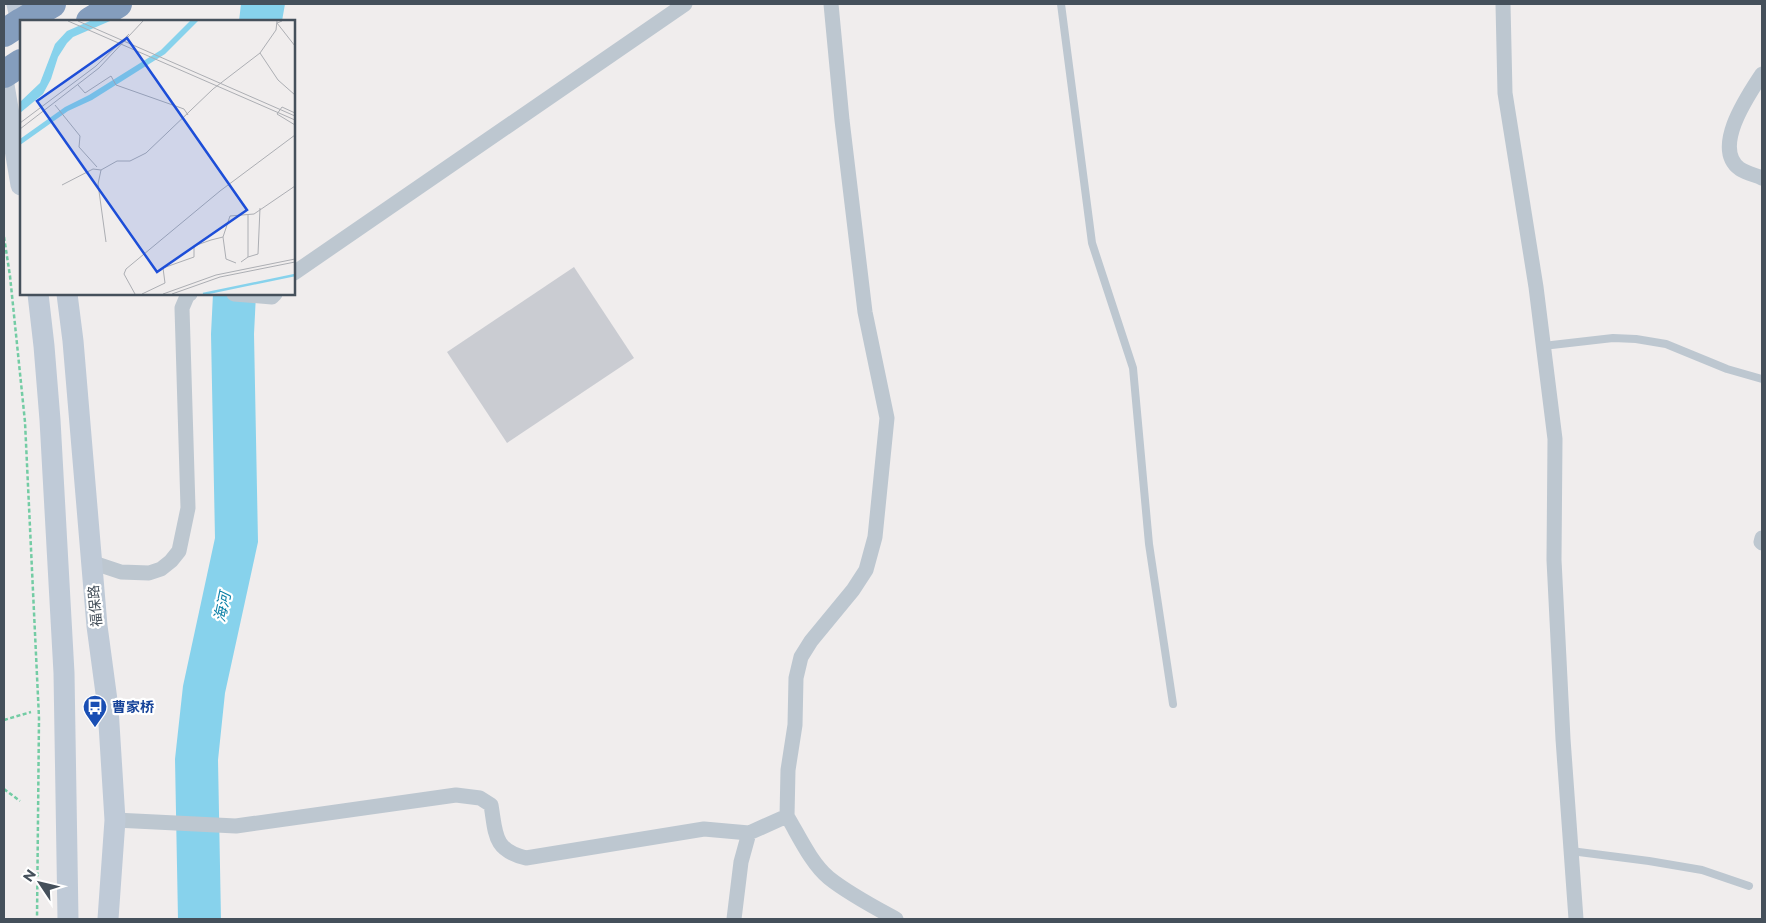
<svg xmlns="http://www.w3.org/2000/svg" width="1766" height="923" font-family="Montserrat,'Noto Sans SC',sans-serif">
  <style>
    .water { fill: #87d2ec }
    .building { fill: #caccd2 }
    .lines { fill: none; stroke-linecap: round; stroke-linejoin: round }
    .path { stroke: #73cca4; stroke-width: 2.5; stroke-dasharray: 4 2.5; stroke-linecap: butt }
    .lane { stroke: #bdc7d0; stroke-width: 8 }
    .street { stroke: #bdc7d0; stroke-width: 15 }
    .secondary { stroke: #bfcad7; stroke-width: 21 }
    .highway { stroke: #849dbd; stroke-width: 28 }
    .labels { text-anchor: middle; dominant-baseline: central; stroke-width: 4.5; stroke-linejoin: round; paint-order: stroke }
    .street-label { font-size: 14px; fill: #45505b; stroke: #fff }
    .transit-label { font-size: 14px; font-weight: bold; fill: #164399; stroke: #fff; text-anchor: start }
    .water-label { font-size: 15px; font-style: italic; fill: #0c80a7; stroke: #fff }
    .inset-river { fill: none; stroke: #87d2ec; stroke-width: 2.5 }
    .inset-road { fill: none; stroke: #acaeb3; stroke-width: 1 }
    .view { fill: #1d4ed8; fill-opacity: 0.15; stroke: #1d4ed8; stroke-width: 2.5 }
    .inset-edge { fill: none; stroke: #45505b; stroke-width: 2.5 }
  </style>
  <rect width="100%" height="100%" fill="#f0eded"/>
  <path class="water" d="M241,4H285L282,21H239Z
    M213,294H256L254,334L258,542L225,693L218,760L221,919H178L175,759L183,686L215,538L211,334Z"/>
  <path class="building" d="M574,267L634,358L507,443L447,352Z"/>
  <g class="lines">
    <path class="path" d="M4,237L10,276L25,422L39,718L37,919
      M4,720L31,712
      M4,789L20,801"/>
    <path class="lane" d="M1061,4L1092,243L1133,368L1149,544L1173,704
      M1543,346L1613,338L1636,339L1666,344L1727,369L1762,379
      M1571,851L1649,861L1702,870L1749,886"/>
    <path class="street" d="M1503,4L1505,93L1536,287L1555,439L1554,560L1563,739L1576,919
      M1762,74C1749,94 1711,148 1740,169C1746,173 1755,175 1762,178
      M294,273L685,4
      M234,294L272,297L275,294
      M1762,538L1761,542L1762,543
      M91,562L121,572L149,573L161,569L171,561L179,551L188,508L182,308L188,294H190
      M787,816C799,836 811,863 829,878C849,894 874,907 896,919
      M115,820L236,826L456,795L480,798L491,805C496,834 493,850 526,858L704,829L749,833L787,816L788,770L795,725L796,678L801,657L811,641L853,590L866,570L875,537L887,418L865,312L842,120L831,4
      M734,919L741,862L749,833"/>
    <path class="secondary" d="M17,4L21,21
      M4,85L21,185
      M38,294L44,346L50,420L64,673L68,919
      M67,294L73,341L97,626L108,708L115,820L108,919"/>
    <path class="highway" d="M23,21L52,4
      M90,21L118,4
      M4,33L21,22
      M4,74L21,63"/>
  </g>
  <defs>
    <symbol id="bus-pin" viewBox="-11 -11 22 30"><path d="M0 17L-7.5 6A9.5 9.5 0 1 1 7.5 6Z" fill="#1a4fb4" stroke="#fff"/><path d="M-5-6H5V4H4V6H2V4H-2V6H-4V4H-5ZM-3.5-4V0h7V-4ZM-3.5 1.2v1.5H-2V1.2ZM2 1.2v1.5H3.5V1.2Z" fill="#fff"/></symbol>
  </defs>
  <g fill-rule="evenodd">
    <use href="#bus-pin" x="81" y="693" width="28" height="38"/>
  </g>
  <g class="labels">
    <g class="street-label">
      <text transform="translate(95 606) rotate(-95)">福保路</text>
    </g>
    <g class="transit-label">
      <text x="112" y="707">曹家桥</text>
    </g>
    <g class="water-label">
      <text transform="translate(222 607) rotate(-78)">海河</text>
    </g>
  </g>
  <g transform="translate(20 20)">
    <rect width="275" height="275" fill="#f0eded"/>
    <path d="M70,1H90L53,17L47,23L38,37L31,59L23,74L0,93V82L20,63L35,24L47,11ZM170,1H178L145,34L72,80L48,91L0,125V119L45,87L69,75L141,30Z" fill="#87d2ec"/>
    <path class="inset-river" d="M183,274L275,255"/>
    <path class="inset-road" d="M48,1L275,100M58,1L275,96M257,1L256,10L240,33L258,60L275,75M262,1L257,3L275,26M58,65L65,73L91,56L96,65L164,89L168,95M35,85L60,116L59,127L77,147M275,93L262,87L257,94L275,105M0,103L76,46L109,14M0,109L79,48L123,1M81,150L78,164L86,222M42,165L73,149L81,150L97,141H110L126,133L193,69L240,33M203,217L210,196L234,194L275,166M228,237L238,234L240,188M221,242L228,237V194M115,274L104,254L106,249L200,171L275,115M122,274L145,263L143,248L174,237V226L191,220L203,217L206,239L216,243M143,274L196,255L275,239M152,274L200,257L275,242"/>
    <path class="view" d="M107,18L227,190L137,252L17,81Z"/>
    <rect width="275" height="275" class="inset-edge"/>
  </g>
  <rect width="1766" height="923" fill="none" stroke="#45505b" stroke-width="10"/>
  <g transform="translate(40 883) rotate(305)" stroke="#ffffff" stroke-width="4" paint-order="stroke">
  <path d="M0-4L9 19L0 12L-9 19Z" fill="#45505b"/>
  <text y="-8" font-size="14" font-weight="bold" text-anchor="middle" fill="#45505b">N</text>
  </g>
</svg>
